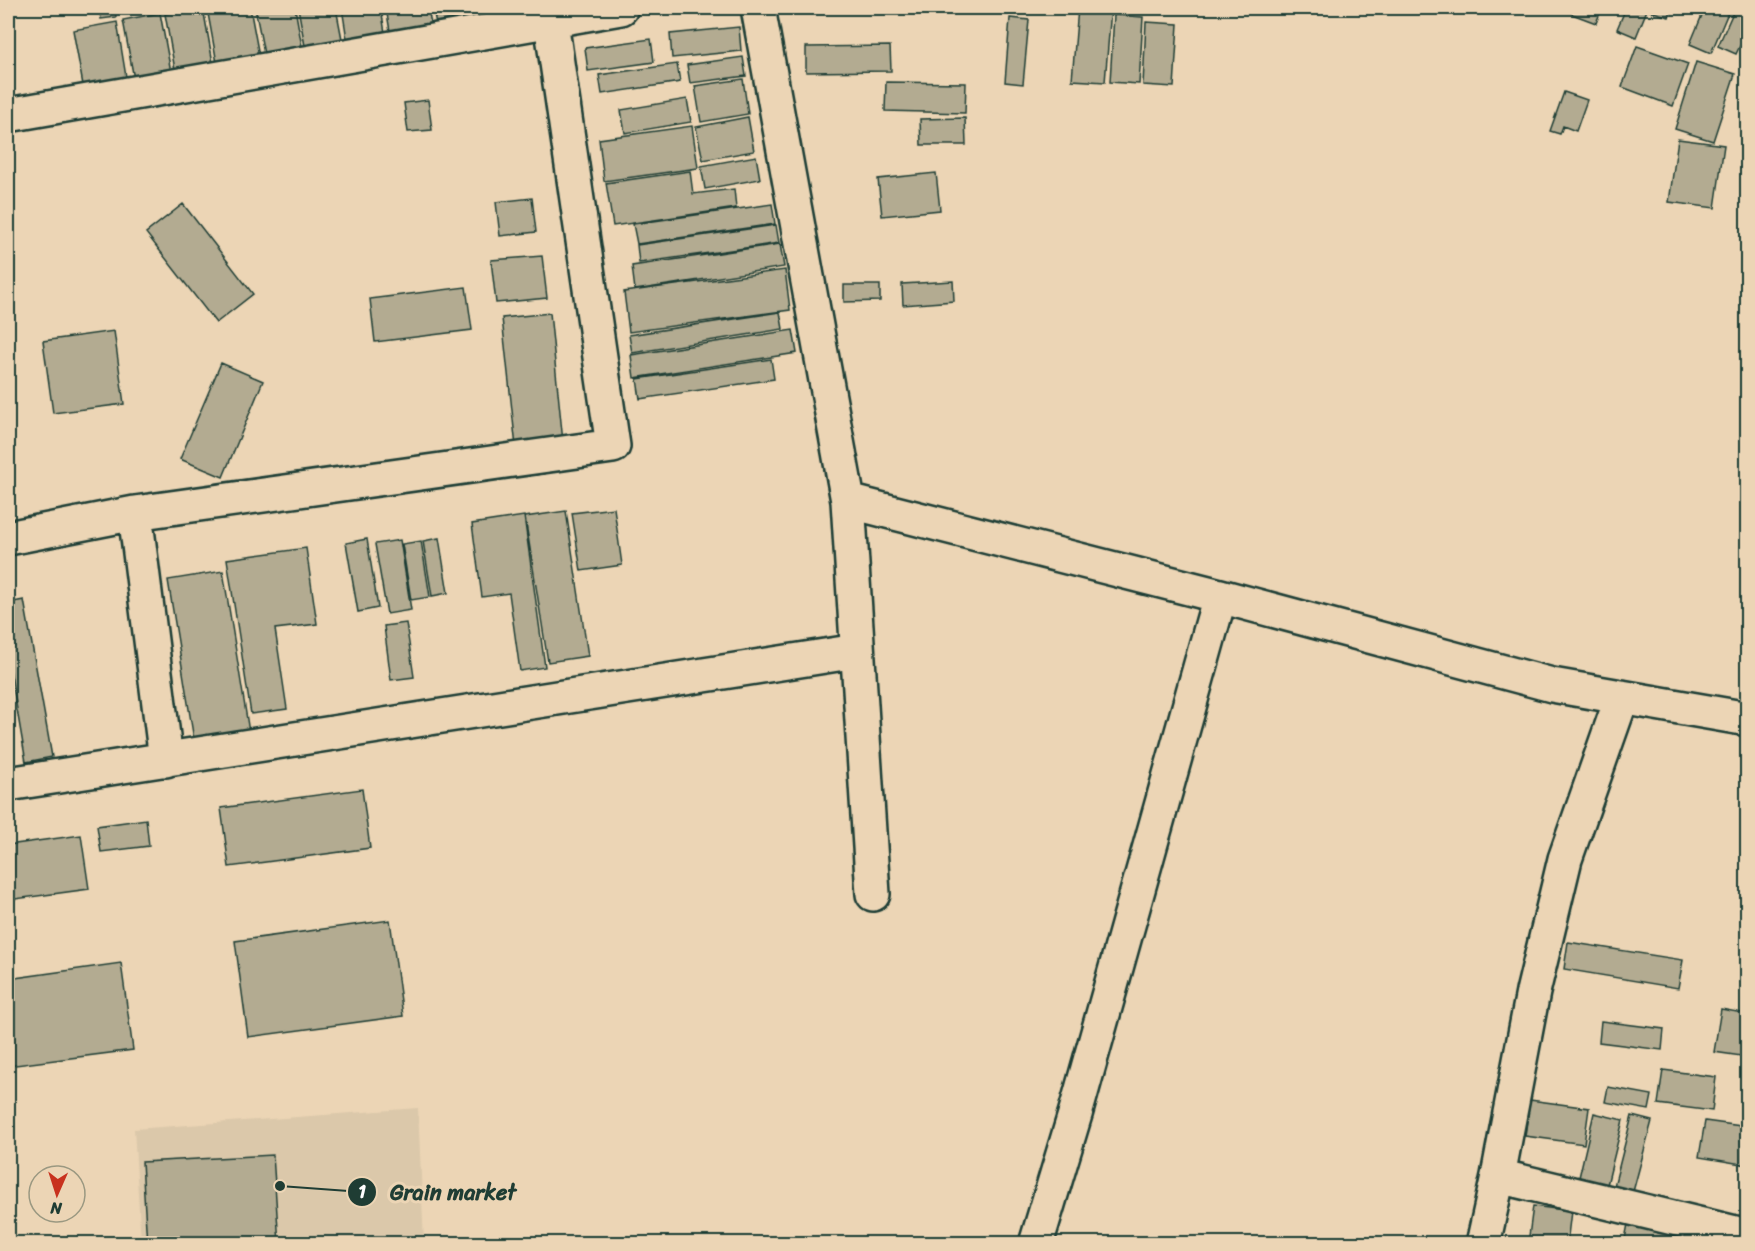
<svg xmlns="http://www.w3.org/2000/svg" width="1755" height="1251" font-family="Sriracha,sans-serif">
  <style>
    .built { fill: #dbc8aa }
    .building { fill: #b3ab91; stroke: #1f3d34; stroke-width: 1.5 }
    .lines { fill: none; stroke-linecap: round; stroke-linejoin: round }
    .minor-casing { stroke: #1f3d34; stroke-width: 38 }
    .minor { stroke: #ecd5b5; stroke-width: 33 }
    .leader { fill: none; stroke: #1f3d34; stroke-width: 2 }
    .callout-dot { fill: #1f3d34; stroke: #ecd5b5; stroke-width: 2 }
    .mark-label { font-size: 18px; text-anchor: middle; font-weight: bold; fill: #fff }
    .callout-label { font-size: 22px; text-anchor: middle; font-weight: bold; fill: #1f3d34; stroke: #ecd5b5; stroke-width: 6; stroke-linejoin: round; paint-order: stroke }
  </style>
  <rect width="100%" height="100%" fill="#ecd5b5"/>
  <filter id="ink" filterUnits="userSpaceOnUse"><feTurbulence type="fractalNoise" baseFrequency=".0167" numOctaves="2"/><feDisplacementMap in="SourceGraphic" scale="12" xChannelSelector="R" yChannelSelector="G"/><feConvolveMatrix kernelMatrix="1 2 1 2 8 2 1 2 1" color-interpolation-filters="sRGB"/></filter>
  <g filter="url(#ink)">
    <path class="built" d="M418,1108L424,1243H141L134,1129Z"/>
    <path class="building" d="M99,8H115L116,17L101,19Z
      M203,8L213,63L175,70L165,14Z
      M207,8H250L259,56L217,63Z
      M255,8H295L302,47L264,54Z
      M298,8H336L342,39L305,46Z
      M342,8H381L385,33L347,39Z
      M386,8H428L431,24L390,31Z
      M433,8H455L458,27L437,30Z
      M460,8H474L475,17L462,19Z
      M478,8H523V9L480,17Z
      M1078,8L1111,9L1105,82L1072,80Z
      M1575,8H1602L1596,23L1572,14Z
      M1626,8H1672L1669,17L1647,10L1636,37L1617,29Z
      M1705,8H1730L1711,53L1690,44Z
      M1735,8H1748V29L1736,54L1718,46Z
      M160,13L171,72L134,79L123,20Z
      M1114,15L1143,17L1139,84L1110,82Z
      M1010,18L1029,20L1023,84L1005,82Z
      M117,22L126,77L83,85L73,30Z
      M1146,22L1178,24L1174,87L1143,85Z
      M739,27L741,51L672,58L670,34Z
      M651,39L654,62L588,71L585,48Z
      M890,46L891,71L806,72V47Z
      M1637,46L1688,64L1673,106L1622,87Z
      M743,57L746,76L690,83L687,65Z
      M1696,62L1735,74L1713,141L1675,129Z
      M677,64L680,82L602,94L599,75Z
      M743,79L748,114L701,122L695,86Z
      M886,82L966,83L965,113L885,111Z
      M1564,92L1587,100L1576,131L1563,126L1560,134L1550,131Z
      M687,99L691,122L625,133L621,110Z
      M428,100L432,130L408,132L404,103Z
      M748,117L754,151L703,160L696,127Z
      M965,118L966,145H921L920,119Z
      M692,126L698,168L604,181L599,139Z
      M1678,139L1724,145L1715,208L1669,202Z
      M756,156L760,179L705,189L701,166Z
      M690,171L693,194L734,189L736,208L613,226L606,183Z
      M936,173L940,210L882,216L878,179Z
      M532,198L536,232L500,236L496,202Z
      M183,204L253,294L216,323L146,233Z
      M772,204L775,224L637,244L633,224Z
      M776,225L779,243L639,263L637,245Z
      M780,244L784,267L635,290L632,266Z
      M542,256L547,298L496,303L491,260Z
      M785,270L790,310L629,332L624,292Z
      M953,281L954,301L903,305L902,284Z
      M844,285H880V301L844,302Z
      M466,287L472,330L375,342L370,299Z
      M780,312L783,329L632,353L629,335Z
      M550,313L563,442L516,447L502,318Z
      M793,330L797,353L634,378L631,355Z
      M114,331L124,404L53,413L43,341Z
      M771,359L774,379L640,399L637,379Z
      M221,363L263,381L223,477L180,459Z
      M614,508L622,565L581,571L572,513Z
      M566,511L588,656L548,662L525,517Z
      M524,516L545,667L520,671L509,593L482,597L472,524Z
      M439,538L448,593L432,596L423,541Z
      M367,539L378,608L358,612L346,543Z
      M400,540L411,610L387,614L375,544Z
      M421,541L430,597L411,600L402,544Z
      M306,548L317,624L275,629L287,709L251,714L227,559Z
      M223,571L249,732L194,740L168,580Z
      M24,600L52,757L26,762L8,657V603Z
      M406,623L414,677L391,680L384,626Z
      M362,789L370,848L229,867L221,808Z
      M146,819L149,846L101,852L97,826Z
      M81,835L89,889L8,900V845Z
      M390,920L403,1016L248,1037L235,941Z
      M1568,942L1683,960L1678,988L1564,969Z
      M121,963L133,1050L8,1066V979Z
      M1721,1009L1748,1014V1057L1714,1052Z
      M1601,1021L1664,1029L1662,1050L1599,1042Z
      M1663,1070L1716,1077L1712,1111L1658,1104Z
      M1608,1087L1652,1095L1649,1110L1605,1102Z
      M1530,1100L1589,1108L1584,1144L1525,1136Z
      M1594,1113L1623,1120L1605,1193L1577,1186Z
      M1632,1116L1652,1121L1631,1199L1612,1194Z
      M1705,1121L1748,1127V1165L1699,1157Z
      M273,1155L279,1244H147L142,1162Z
      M1533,1206L1571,1211L1567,1244H1528Z
      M1628,1224L1674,1232L1672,1244H1624Z"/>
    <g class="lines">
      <defs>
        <path id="minor" d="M758,8L848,501L1220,596L1552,685L1748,719
          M8,115L621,8
          M848,501L873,894
          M135,513L166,760
          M8,538L135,513L613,446L549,8
          M8,784L857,651
          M1498,1176L1533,992L1565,859L1622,697
          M1036,1244L1076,1111L1220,596
          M1483,1244L1498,1176L1748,1236"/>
      </defs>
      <use href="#minor" class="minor-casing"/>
      <use href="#minor" class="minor"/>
    </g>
  </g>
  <path class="leader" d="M280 1186L362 1192"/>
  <g class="callout-dot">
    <circle cx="280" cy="1186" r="6"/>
    <circle cx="362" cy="1192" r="15"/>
  </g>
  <g class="mark-label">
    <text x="362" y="1198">1</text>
  </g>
  <g class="callout-label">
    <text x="453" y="1200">Grain market</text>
  </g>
  <rect width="1755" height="1251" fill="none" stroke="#ecd5b5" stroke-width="30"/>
  <rect x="15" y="15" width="1725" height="1221" fill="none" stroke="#1f3d34" stroke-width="2" filter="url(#ink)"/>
  <g transform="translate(57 1194) rotate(183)"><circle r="28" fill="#ecd5b5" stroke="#9a9881" stroke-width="1.5"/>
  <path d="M0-4.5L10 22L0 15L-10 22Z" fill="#c8321e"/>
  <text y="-9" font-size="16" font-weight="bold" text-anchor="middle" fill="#1f3d34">N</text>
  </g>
</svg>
